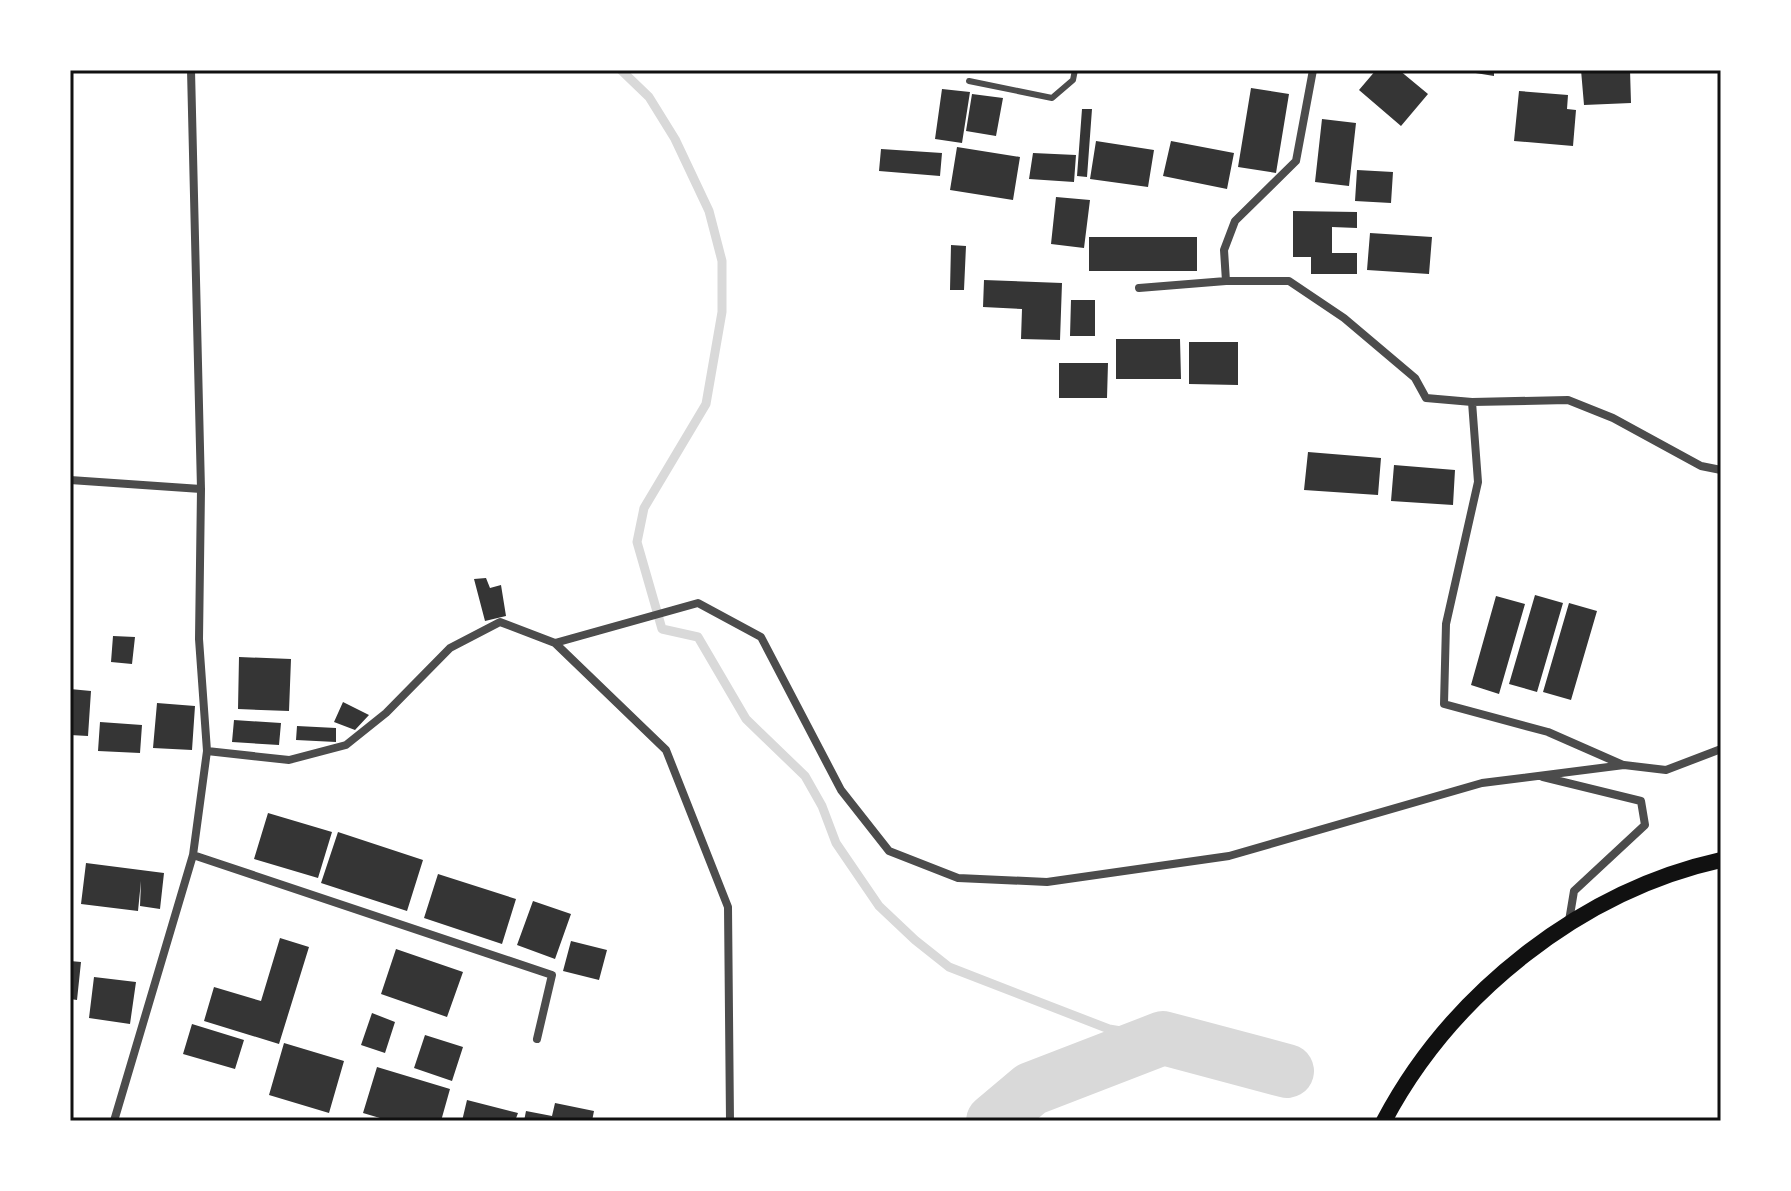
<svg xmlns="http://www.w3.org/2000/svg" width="1791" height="1191" font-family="Quicksand,sans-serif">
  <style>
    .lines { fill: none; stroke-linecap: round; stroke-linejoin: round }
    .stream { stroke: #d9d9d9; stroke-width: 9 }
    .river { stroke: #d9d9d9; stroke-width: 54 }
    .building { fill: #353535 }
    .service { stroke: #4c4c4c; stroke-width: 6 }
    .minor { stroke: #4c4c4c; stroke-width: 8 }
    .secondary { stroke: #111; stroke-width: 16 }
    .neatline { fill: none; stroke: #111; stroke-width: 3 }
  </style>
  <rect width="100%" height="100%" fill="#fff"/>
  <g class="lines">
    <path class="stream" d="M621,70L649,97L675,139L709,211L722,261V312L706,404L644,508L637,542L662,629L698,637L746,719L805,776L822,806L836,843L879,906L915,940L949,967L1109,1029L1163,1038"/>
    <path class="river" d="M993,1121L1031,1089L1163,1038L1287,1071"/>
  </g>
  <path class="building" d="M1376,70H1399L1428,94L1401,126L1359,90Z
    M1457,70H1494V76Z
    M1581,70H1630L1631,103L1584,105Z
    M1251,88L1289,94L1276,173L1238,167Z
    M942,89L970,92L962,143L935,139Z
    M1519,91L1568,95L1567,109L1576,110L1573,146L1514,141Z
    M972,94L1003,98L996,136L966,131Z
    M1082,109H1092L1087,177L1077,176Z
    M1322,119L1356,123L1349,186L1315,182Z
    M1096,141L1154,150L1148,187L1090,179Z
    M1171,141L1234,153L1227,189L1163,176Z
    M957,147L1020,157L1013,200L950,190Z
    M881,149L942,153L940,176L879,171Z
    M1033,153L1076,155L1074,182L1029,179Z
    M1357,170L1393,172L1391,203L1355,201Z
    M1056,197L1090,200L1084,248L1051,244Z
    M1293,211L1357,212V228L1332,227V253H1357V274H1311V257H1293Z
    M1370,233L1432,237L1429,274L1367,270Z
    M1089,237H1197V271H1089Z
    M951,245L966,246L964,290H950Z
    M984,280L1062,283L1060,340L1021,339L1022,309L983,307Z
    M1071,300H1095V336H1070Z
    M1116,339H1180L1181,379H1116Z
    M1189,342H1238V385L1189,384Z
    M1059,363H1108L1107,398H1059Z
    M1308,452L1381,458L1378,495L1304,490Z
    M1394,465L1455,470L1453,505L1391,501Z
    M486,578L490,588L501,585L506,616L485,621L474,579Z
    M1535,595L1563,603L1537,692L1509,684Z
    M1496,596L1525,604L1499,694L1471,685Z
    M1569,603L1597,611L1571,700L1543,692Z
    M113,636L135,637L132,664L111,662Z
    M239,657L291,659L289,711L238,709Z
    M70,689L91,691L88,736L70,735Z
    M343,702L369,715L355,730L334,722Z
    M157,703L195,706L192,750L153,748Z
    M234,720L281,723L279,745L232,742Z
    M100,722L142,725L140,753L98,751Z
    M297,726L336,728V742L296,740Z
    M268,813L332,832L318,878L254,859Z
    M338,832L423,860L407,911L321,883Z
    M86,863L164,873L160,909L140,906L141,881L138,911L81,904Z
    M438,874L516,899L502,944L424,918Z
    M533,901L571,914L555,959L517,945Z
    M280,938L309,947L279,1044L204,1021L214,987L261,1001Z
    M571,941L607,950L599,980L563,971Z
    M396,949L463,972L447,1017L381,994Z
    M70,961L81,962L77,1000L70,999Z
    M94,977L136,982L130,1024L89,1018Z
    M372,1013L395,1022L385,1053L361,1045Z
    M192,1024L244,1040L235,1069L183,1054Z
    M425,1035L463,1047L452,1081L414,1068Z
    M284,1043L344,1061L329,1113L269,1095Z
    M377,1067L450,1089L441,1121H390L363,1113Z
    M467,1100L518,1113L515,1121H462Z
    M555,1103L594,1111L592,1121H524L526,1111L552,1116Z"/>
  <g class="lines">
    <path class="service" d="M969,81L1052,98L1073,80L1075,70"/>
    <path class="minor" d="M1226,281L1224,250L1235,221L1296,161L1313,70
      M1139,288L1226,281H1289L1344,318L1415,378L1426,398L1472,402L1568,400L1613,418L1701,466L1721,470
      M1472,402L1478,482L1446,624L1444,704L1548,732L1623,765
      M70,480L201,489
      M555,643L698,603L761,637L841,790L889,851L958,878L1047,882L1229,856L1482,783L1624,765L1666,770L1721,749
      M207,751L289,760L346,745L386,713L450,648L500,622L555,643L666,750L728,907L730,1121
      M1543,777L1641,801L1645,825L1574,891L1569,921
      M193,855L552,975L537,1039
      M114,1121L193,855L207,751L199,639L201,489L191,70"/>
    <path class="secondary" d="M1384,1121C1451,994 1581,891 1721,860"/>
  </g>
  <rect width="1791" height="1191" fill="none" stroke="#ffffff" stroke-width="144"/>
  <rect x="72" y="72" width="1647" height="1047" class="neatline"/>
</svg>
